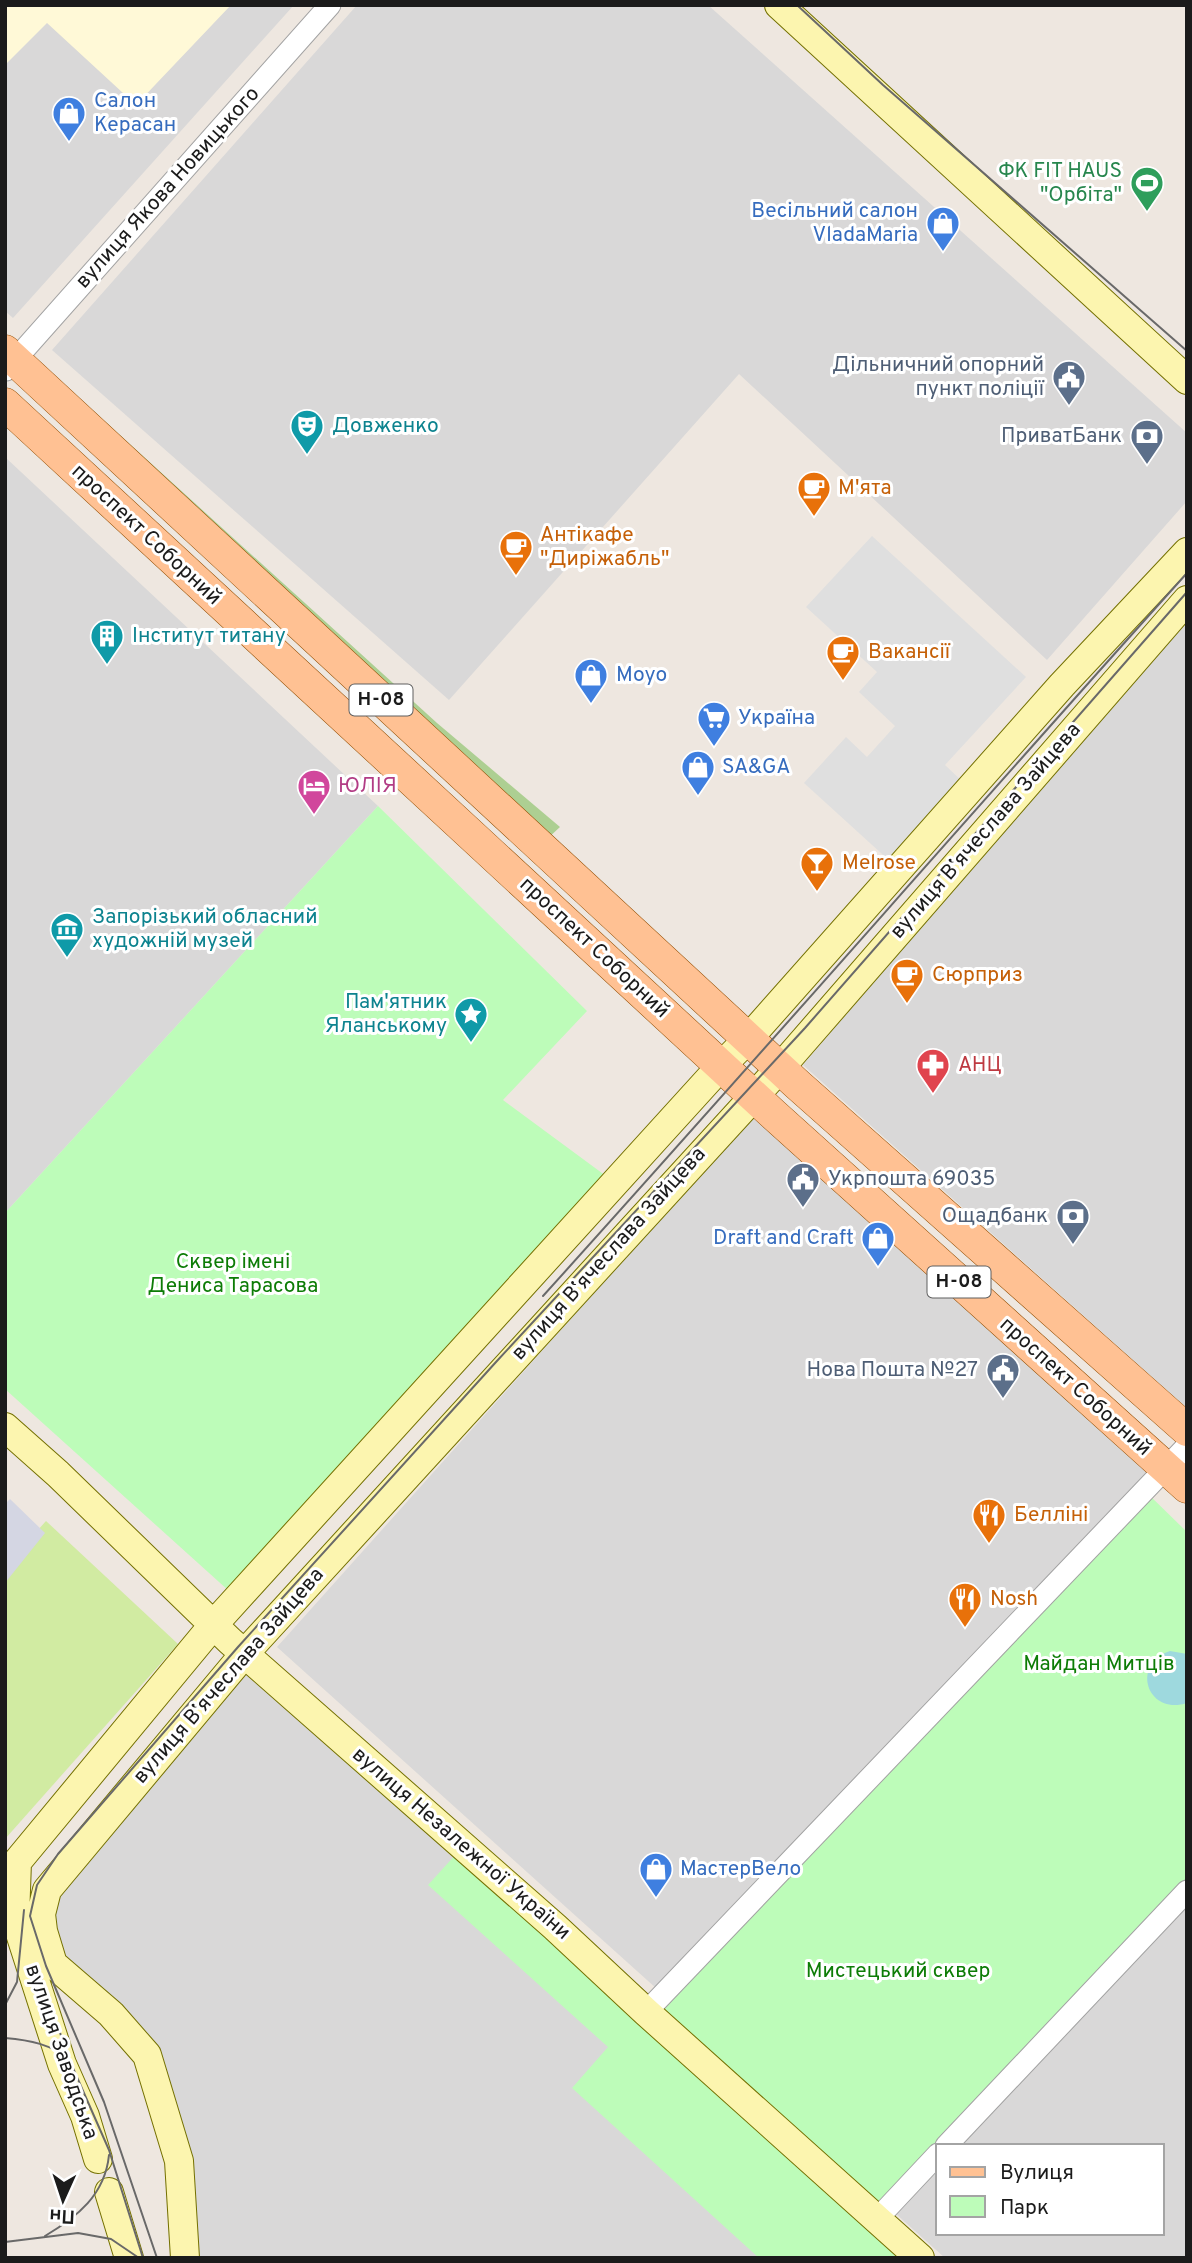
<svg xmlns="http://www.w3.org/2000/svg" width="1192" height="2263" font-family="Overpass,sans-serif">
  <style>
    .residential { fill: #d9d8d8 }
    .education { fill: #fff9d7 }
    .grass { fill: #d1eba2 }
    .forest { fill: #adcf92 }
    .park { fill: #bdfcb9 }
    .parking { fill: #dfdfdf }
    .plaza { fill: #d4d6e3 }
    .water { fill: #9ed9de }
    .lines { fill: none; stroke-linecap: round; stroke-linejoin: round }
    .street-casing { stroke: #a2a2a2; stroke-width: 23 }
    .secondary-casing { stroke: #747000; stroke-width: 30 }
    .primary-casing { stroke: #924d00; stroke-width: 33 }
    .street { stroke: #fff; stroke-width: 21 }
    .secondary { stroke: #fcf5af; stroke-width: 28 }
    .primary { stroke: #ffc193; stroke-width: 32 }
    .tram { stroke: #696969; stroke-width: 2 }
    .labels { text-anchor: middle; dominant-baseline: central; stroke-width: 6; stroke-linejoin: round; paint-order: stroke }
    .shield { fill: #fff; stroke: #5f5f5f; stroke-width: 2 }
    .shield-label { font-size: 19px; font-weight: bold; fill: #1b1b1b }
    .shop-label { font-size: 21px; fill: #366cbe; stroke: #fff; text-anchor: start }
    .leisure-label { font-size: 21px; fill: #27864d; stroke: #fff; text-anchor: end }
    .street-label { font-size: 21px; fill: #1b1b1b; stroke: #fff }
    .service-label { font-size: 21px; fill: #4e5e75; stroke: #fff; text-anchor: end }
    .culture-label { font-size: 21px; fill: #0d838f; stroke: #fff; text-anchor: start }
    .food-label { font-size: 21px; fill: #c56008; stroke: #fff; text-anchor: start }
    .hotel-label { font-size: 21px; fill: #b23c85; stroke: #fff; text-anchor: start }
    .health-label { font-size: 21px; fill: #be3a42; stroke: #fff; text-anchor: start }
    .park-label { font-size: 21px; fill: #0d7c06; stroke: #fff }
  </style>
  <rect width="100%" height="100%" fill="#eee7e0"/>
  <path class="residential" d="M5,5H294L13,318L5,311Z
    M357,5H708L1187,433V501L1047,660L739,374L449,700L52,350Z
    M5,457L378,806L5,1213Z
    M1187,616V1408L803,1065Z
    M756,1112L1152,1467L657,1989L277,1647Z
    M248,1667L909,2258H195L156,2048L58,1958L52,1900Z
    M1187,1905V2258H945L895,2213L938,2168V2233H1162V2146H959Z"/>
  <path class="education" d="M5,5H231L136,105L47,23L5,65Z"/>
  <path class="grass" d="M46,1521L178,1644L5,1839V1567Z"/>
  <path class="forest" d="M57,378L437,723L560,827L546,840Z"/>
  <path class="park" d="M378,806L587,1011L503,1100L606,1176L229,1591L5,1389V1213Z
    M1144,1490L1187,1532V1891L877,2219L646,2012Z
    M458,1852L906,2258H759L572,2088L608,2047L428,1885Z"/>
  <path class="parking" d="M872,536L1026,677L945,765L966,785L893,864L804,783L846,737L867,757L895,726L859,692L877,672L806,607Z"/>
  <path class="plaza" d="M10,1499L45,1533L5,1583V1504Z"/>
  <path class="water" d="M1170,1651L1187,1654V1703C1147,1716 1130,1664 1170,1651Z"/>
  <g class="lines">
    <defs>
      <path id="street" d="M6,370L330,5
        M646,2012L1187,1446
        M946,2146L1187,1891
        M877,2219L938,2154"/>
      <path id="secondary" d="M779,5L1187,380
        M5,1427L58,1474L230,1641L555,1927L646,2012L920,2258
        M98,2159L85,2116L62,2064L15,1918L17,1862L214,1624L721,1066L748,1039L1062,685L1187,552
        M109,2192L129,2258
        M185,2258L179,2161L147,2055L111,2014L53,1964L43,1931L41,1914L47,1890L245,1653L780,1068L1187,600"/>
      <path id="primary" d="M5,351L798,1085L1187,1430
        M5,404L773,1114L1187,1487"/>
    </defs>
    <use href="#street" class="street-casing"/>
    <use href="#secondary" class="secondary-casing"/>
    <use href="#primary" class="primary-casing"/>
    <use href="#street" class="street"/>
    <use href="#secondary" class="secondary"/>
    <use href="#primary" class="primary"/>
    <path class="tram" d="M797,5L883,85L1187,351
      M543,1296C760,1056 971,813 1187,573
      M42,1980L69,2059L109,2150L143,2258
      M5,2005L17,1982L24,1910
      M5,2038C29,2040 52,2044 71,2061
      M45,2236C77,2217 105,2195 109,2155
      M5,2242L78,2233L111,2239L139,2258
      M157,2258L104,2102L46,1966L30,1916L37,1885L58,1854L238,1647L496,1362L805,1028L1187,592"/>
  </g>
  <defs>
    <symbol id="shop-pin" viewBox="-11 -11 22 30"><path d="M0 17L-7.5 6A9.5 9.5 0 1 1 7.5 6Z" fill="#3f7fe0" stroke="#fff"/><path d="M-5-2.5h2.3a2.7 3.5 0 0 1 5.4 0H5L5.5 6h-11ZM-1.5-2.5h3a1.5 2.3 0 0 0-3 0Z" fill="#fff"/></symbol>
    <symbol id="stadium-pin" viewBox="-11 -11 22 30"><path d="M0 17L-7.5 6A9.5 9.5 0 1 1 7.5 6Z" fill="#2e9e5b" stroke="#fff"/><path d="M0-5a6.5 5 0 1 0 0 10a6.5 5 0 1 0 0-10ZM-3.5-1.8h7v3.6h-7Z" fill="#fff"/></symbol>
    <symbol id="civic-pin" viewBox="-11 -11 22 30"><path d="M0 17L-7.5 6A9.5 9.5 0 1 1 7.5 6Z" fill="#5c6f8a" stroke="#fff"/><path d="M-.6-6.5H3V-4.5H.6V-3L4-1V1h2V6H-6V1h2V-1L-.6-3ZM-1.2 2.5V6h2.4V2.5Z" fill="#fff"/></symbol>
    <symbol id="theatre-pin" viewBox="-11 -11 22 30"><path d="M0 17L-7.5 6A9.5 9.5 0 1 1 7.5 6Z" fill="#0f9aa8" stroke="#fff"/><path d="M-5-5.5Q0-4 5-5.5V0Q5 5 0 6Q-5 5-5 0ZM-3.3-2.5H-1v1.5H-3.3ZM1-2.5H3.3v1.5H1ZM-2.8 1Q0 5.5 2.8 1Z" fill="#fff"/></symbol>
    <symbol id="bank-pin" viewBox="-11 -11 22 30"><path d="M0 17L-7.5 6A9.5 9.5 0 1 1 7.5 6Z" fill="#5c6f8a" stroke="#fff"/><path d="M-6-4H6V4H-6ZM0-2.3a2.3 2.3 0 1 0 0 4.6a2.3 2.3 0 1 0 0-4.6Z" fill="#fff"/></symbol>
    <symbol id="cafe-pin" viewBox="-11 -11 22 30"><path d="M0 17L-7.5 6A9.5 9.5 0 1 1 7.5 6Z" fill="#e8710a" stroke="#fff"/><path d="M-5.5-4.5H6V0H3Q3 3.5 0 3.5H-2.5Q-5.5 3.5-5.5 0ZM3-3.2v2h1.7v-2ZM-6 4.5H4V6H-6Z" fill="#fff"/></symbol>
    <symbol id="building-pin" viewBox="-11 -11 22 30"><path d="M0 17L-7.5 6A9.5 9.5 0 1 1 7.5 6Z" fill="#0f9aa8" stroke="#fff"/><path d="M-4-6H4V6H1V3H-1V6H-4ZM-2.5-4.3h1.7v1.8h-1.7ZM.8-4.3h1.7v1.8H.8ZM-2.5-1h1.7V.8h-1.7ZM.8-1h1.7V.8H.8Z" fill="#fff"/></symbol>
    <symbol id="supermarket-pin" viewBox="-11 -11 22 30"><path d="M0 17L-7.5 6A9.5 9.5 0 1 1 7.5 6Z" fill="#3f7fe0" stroke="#fff"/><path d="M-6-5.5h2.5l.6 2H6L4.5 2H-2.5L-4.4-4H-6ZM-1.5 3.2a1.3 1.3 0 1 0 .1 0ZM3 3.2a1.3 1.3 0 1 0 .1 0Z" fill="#fff"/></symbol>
    <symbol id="hotel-pin" viewBox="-11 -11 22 30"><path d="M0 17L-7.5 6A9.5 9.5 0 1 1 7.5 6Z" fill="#d1479c" stroke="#fff"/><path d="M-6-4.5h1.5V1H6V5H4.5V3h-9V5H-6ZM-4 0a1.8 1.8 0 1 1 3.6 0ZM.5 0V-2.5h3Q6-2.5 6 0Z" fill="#fff"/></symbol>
    <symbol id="bar-pin" viewBox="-11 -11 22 30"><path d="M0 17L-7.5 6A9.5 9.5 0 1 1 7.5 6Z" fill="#e8710a" stroke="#fff"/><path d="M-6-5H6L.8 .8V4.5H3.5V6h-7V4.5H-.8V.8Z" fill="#fff"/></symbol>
    <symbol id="museum-pin" viewBox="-11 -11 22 30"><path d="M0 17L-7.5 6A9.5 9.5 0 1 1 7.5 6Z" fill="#0f9aa8" stroke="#fff"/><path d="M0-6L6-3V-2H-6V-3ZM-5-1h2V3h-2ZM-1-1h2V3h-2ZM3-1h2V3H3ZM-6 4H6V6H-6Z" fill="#fff"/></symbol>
    <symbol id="sight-pin" viewBox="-11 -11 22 30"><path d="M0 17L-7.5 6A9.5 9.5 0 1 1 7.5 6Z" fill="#0f9aa8" stroke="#fff"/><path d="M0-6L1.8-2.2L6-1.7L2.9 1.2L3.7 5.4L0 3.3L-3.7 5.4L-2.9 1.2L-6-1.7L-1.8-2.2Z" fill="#fff"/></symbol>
    <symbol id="pharmacy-pin" viewBox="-11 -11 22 30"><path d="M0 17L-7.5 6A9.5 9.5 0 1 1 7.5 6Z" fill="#e0444e" stroke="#fff"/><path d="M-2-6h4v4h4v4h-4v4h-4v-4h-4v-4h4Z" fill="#fff"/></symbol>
    <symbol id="restaurant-pin" viewBox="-11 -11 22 30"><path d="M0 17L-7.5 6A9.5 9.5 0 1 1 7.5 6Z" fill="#e8710a" stroke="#fff"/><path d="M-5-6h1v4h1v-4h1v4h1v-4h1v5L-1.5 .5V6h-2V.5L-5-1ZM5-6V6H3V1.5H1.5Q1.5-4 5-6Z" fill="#fff"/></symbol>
  </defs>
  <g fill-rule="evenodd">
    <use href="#shop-pin" x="50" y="94" width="38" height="52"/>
    <use href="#stadium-pin" x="1128" y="164" width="38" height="52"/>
    <use href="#shop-pin" x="924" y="204" width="38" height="52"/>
    <use href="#civic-pin" x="1050" y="358" width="38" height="52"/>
    <use href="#theatre-pin" x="288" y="407" width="38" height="52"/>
    <use href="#bank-pin" x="1128" y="417" width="38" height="52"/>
    <use href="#cafe-pin" x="795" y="469" width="38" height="52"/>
    <use href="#cafe-pin" x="497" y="528" width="38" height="52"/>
    <use href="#building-pin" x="88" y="617" width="38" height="52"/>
    <use href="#cafe-pin" x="824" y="633" width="38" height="52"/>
    <use href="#shop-pin" x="572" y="656" width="38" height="52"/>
    <use href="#supermarket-pin" x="695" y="699" width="38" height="52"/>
    <use href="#shop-pin" x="679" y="748" width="38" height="52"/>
    <use href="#hotel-pin" x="295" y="767" width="38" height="52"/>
    <use href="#bar-pin" x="798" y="844" width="38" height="52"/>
    <use href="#museum-pin" x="48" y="910" width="38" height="52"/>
    <use href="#cafe-pin" x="888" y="956" width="38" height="52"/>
    <use href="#sight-pin" x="452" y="995" width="38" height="52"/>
    <use href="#pharmacy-pin" x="914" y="1046" width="38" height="52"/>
    <use href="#civic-pin" x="784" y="1160" width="38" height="52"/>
    <use href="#bank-pin" x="1054" y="1197" width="38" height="52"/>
    <use href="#shop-pin" x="859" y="1219" width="38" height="52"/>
    <use href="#civic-pin" x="984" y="1351" width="38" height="52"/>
    <use href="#restaurant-pin" x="970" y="1496" width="38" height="52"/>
    <use href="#restaurant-pin" x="946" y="1580" width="38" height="52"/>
    <use href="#shop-pin" x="637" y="1850" width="38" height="52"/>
  </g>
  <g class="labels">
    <g class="shield">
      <rect x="349.5" y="684.5" width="63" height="31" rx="5"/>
      <rect x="927.5" y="1266.5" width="63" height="31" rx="5"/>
    </g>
    <g class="shield-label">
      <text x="381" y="700">Н-08</text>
      <text x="959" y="1282">Н-08</text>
    </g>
    <g class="shop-label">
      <text x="94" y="101">Салон<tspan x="94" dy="24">Керасан</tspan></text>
      <text x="918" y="211" text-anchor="end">Весільний салон<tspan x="918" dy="24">VladaMaria</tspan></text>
      <text x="616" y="675">Moyo</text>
      <text x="738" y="718">Україна</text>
      <text x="722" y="767">SA&amp;GA</text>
      <text x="854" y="1238" text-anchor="end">Draft and Craft</text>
      <text x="680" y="1869">МастерВело</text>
    </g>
    <g class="leisure-label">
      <text x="1122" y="171">ФК FIT HAUS<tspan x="1122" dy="24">"Орбіта"</tspan></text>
    </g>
    <g class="street-label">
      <text transform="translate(168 188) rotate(-48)">вулиця Якова Новицького</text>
      <text transform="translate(146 535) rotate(43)">проспект Соборний</text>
      <text transform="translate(986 831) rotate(-49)">вулиця Вʼячеслава Зайцева</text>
      <text transform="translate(594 948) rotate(43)">проспект Соборний</text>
      <text transform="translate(609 1254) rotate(-48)">вулиця Вʼячеслава Зайцева</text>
      <text transform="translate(1075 1387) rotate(42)">проспект Соборний</text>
      <text transform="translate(229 1676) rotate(-49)">вулиця Вʼячеслава Зайцева</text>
      <text transform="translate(461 1844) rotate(41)">вулиця Незалежної України</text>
      <text transform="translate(61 2052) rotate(71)">вулиця Заводська</text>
    </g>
    <g class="service-label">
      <text x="1044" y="365">Дільничний опорний<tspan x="1044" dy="24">пункт поліції</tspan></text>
      <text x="1122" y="436">ПриватБанк</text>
      <text x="828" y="1179" text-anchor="start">Укрпошта 69035</text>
      <text x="1048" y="1216">Ощадбанк</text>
      <text x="978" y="1370">Нова Пошта №27</text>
    </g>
    <g class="culture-label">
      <text x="332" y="426">Довженко</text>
      <text x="132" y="636">Інститут титану</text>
      <text x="92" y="917">Запорізький обласний<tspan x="92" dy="24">художній музей</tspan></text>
      <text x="447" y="1002" text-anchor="end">Пам'ятник<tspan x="447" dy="24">Яланському</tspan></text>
    </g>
    <g class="food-label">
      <text x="838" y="488">М'ята</text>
      <text x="540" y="535">Антiкафе<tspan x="540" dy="24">"Дирiжабль"</tspan></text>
      <text x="868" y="652">Вакансії</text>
      <text x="842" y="863">Melrose</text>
      <text x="932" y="975">Сюрприз</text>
      <text x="1014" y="1515">Белліні</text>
      <text x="990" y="1599">Nosh</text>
    </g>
    <g class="hotel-label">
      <text x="338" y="786">ЮЛІЯ</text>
    </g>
    <g class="health-label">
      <text x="958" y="1065">АНЦ</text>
    </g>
    <g class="park-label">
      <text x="233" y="1262">Сквер імені<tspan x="233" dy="24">Дениса Тарасова</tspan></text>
      <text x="1099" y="1664">Майдан Митців</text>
      <text x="898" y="1971">Мистецький сквер</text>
    </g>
  </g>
  <rect width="1192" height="2263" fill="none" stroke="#1b1b1b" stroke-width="14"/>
  <rect x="936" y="2144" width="228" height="91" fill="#ffffff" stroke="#a4a4a4" stroke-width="2"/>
  <rect x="950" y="2167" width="35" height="10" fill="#ffc193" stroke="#a4a4a4" stroke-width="2"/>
  <text x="1000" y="2179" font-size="21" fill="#1b1b1b">Вулиця</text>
  <rect x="950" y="2196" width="35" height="21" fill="#bdfcb9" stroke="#a4a4a4" stroke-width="2"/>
  <text x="1000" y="2214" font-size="21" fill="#1b1b1b">Парк</text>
  <g transform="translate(63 2200) rotate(183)" stroke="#ffffff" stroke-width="5" paint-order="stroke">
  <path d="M0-5L12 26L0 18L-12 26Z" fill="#1b1b1b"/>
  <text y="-10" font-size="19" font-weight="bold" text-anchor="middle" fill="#1b1b1b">Пн</text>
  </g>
</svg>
